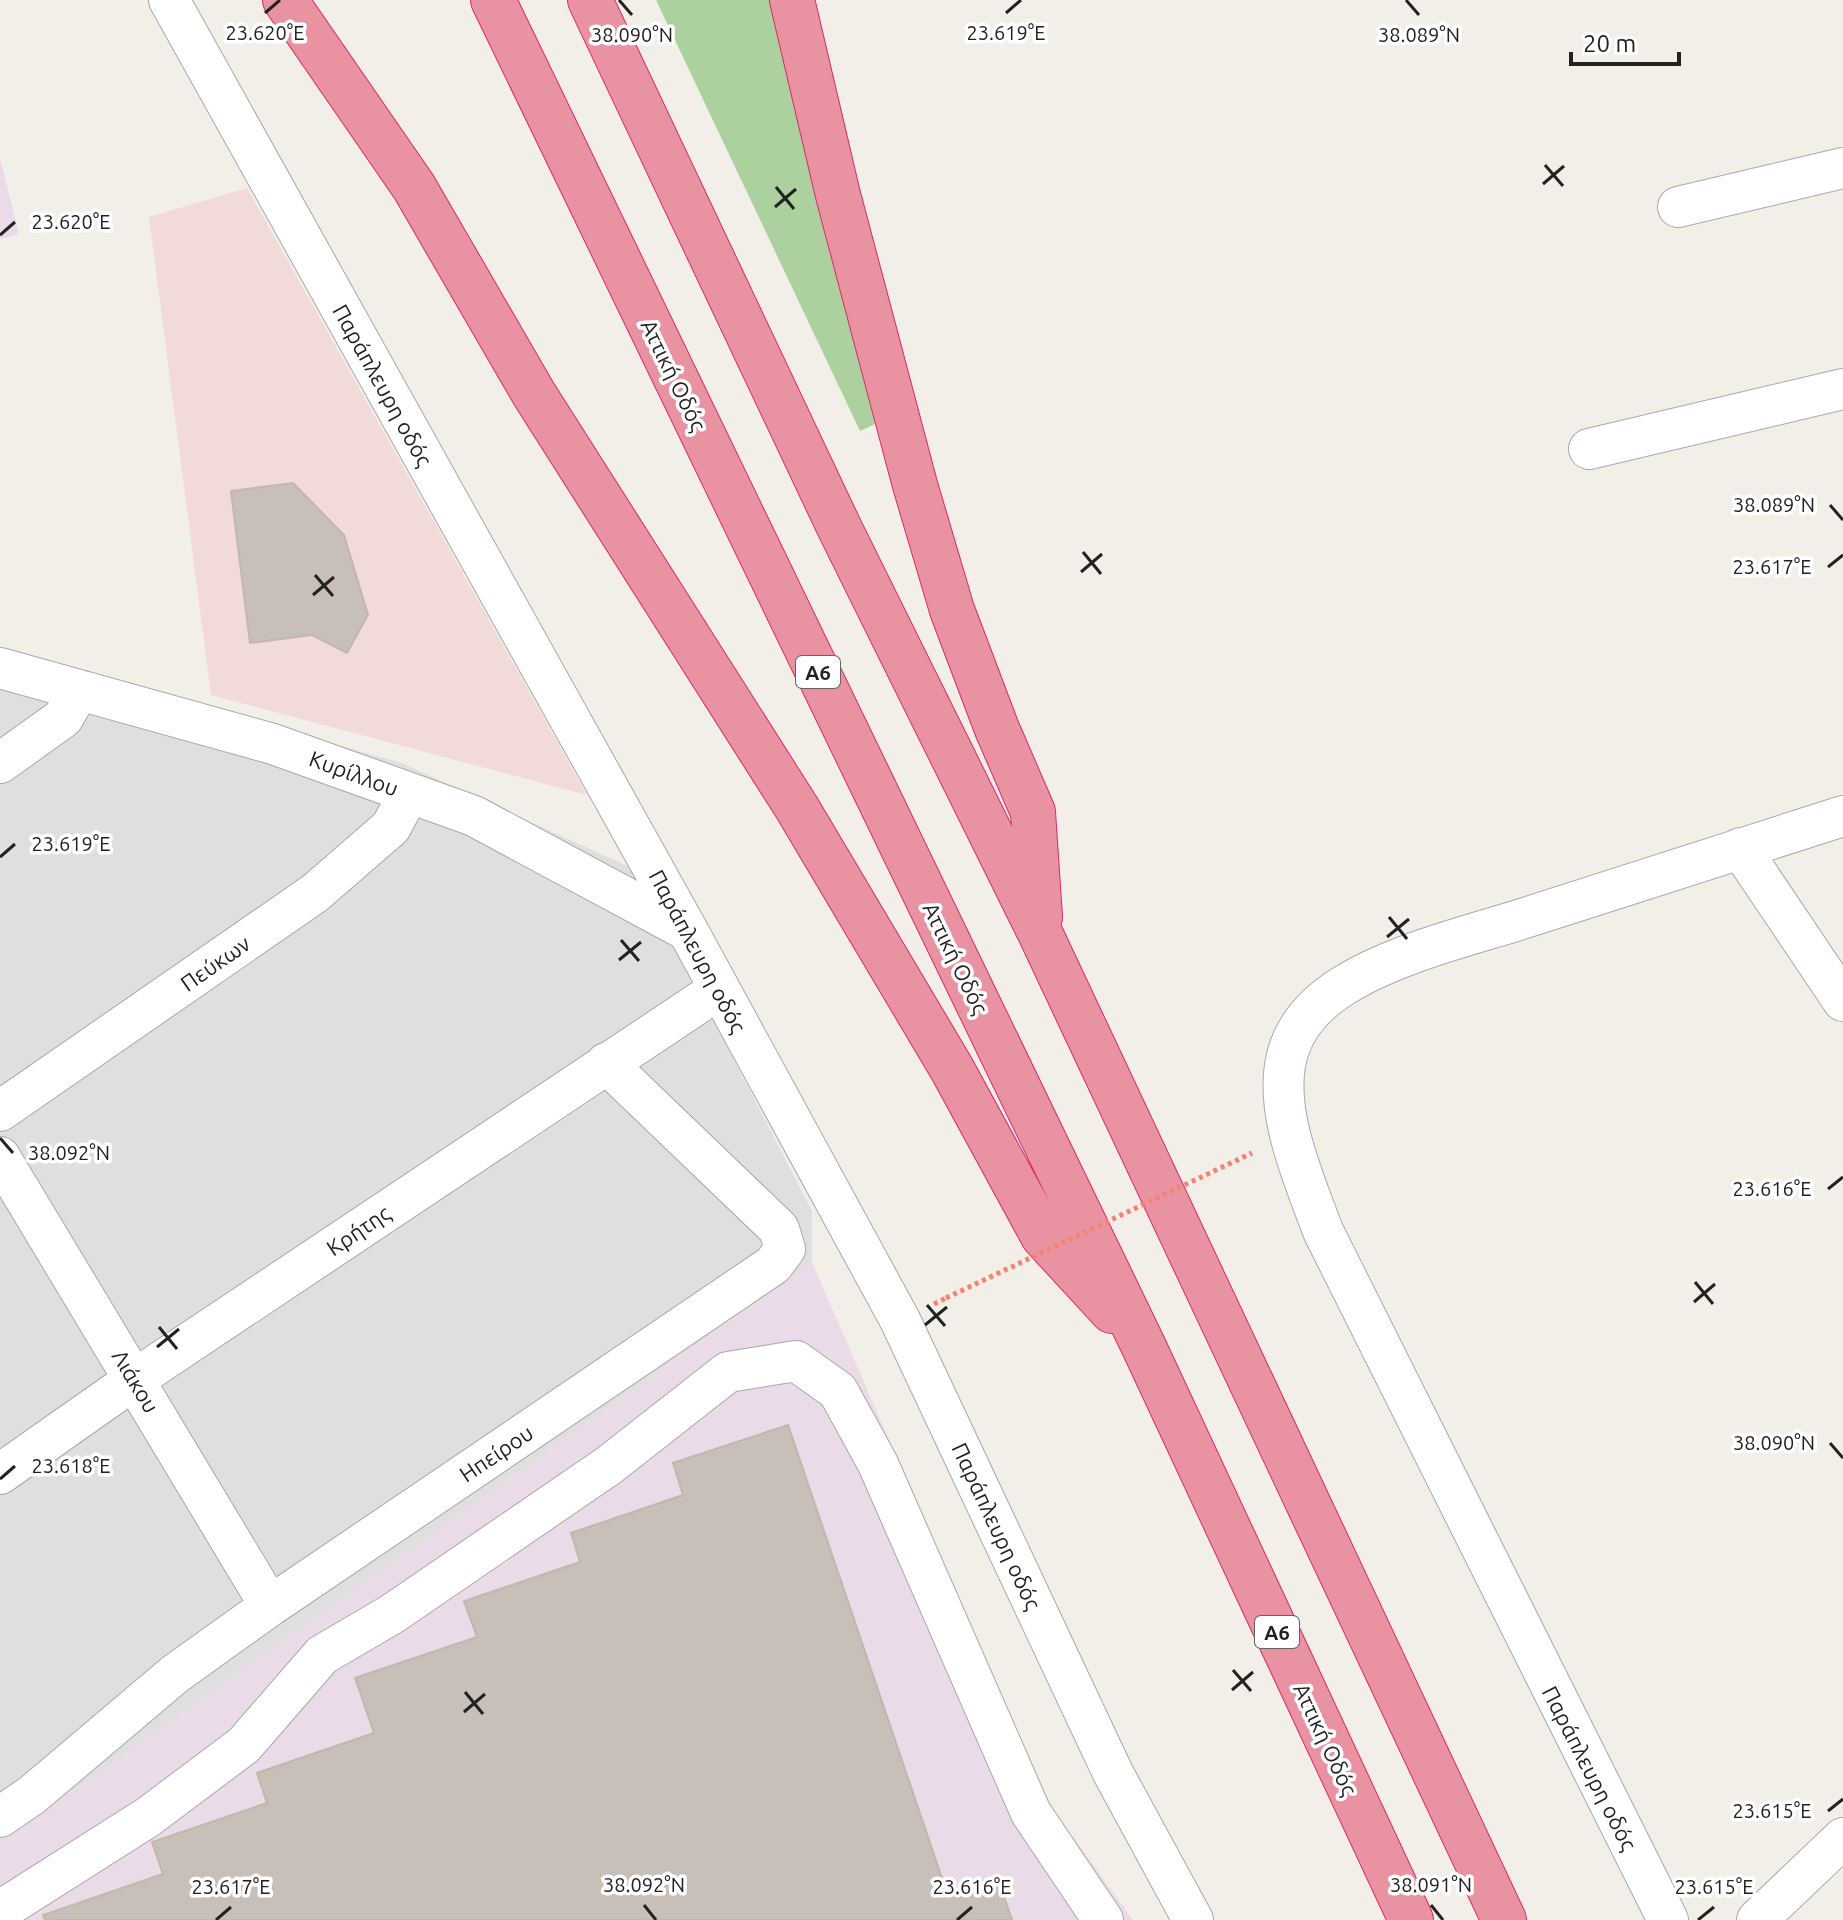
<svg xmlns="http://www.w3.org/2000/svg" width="1843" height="1920" font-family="Ubuntu,sans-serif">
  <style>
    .residential { fill: #e0dfdf }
    .commercial { fill: #f2dad9 }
    .industrial { fill: #ebdbe8 }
    .forest { fill: #add19e }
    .building { fill: #c7bfb8; stroke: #c4b6ab; stroke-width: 2 }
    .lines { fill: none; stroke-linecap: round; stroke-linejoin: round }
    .minor-casing { stroke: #a9a9a9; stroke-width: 42 }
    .highway-casing { stroke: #dc2a67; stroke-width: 46 }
    .path { stroke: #fa8072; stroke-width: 5; stroke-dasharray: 4 4; stroke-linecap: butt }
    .minor { stroke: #fff; stroke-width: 40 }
    .highway { stroke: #e892a2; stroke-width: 44 }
    .path-bridge { stroke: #fa8072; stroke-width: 5; stroke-dasharray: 4 4; stroke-linecap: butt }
    .ticks { fill: none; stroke: #222; stroke-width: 3 }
    .labels { text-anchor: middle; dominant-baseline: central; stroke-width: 7; stroke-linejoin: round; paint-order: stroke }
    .shield { fill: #fff; stroke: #646464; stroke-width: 2 }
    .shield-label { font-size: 20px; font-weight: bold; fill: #222 }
    .street-label { font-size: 22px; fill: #222; stroke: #fff }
    .ticks-label { font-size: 20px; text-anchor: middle; fill: #222; stroke: #fff; stroke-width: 7; stroke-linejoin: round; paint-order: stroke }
  </style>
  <rect width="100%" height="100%" fill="#f2efe9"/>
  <path class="residential" d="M0,651L402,763L636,870L812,1211V1262L0,1843Z"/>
  <path class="commercial" d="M247,188L587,795L211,695L149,217Z"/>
  <path class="industrial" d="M0,158L19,234L0,239Z
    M812,1262L1042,1794L1133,1920H0V1843Z"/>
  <path class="forest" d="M656,0H779L884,420L860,431Z"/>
  <path class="building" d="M293,483L344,535L368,615L347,653L312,635L250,643L231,491Z
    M788,1425L947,1893L997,1876L1012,1920H45L43,1915L163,1874L152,1842L267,1803L257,1773L374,1733L355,1678L477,1637L464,1601L580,1562L571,1533L683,1495L673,1463Z"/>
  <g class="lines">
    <defs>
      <path id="minor" d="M169,0L688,931L900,1320L1113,1773L1193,1920
        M1678,207L1843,168
        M1589,449L1843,389
        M0,668L273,744L474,816L688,931
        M0,763L63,718L79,690
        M1740,848L1843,1001
        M0,1111L315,893L391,827L409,793
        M0,1157L270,1606
        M0,1474L135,1379L718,990
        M0,1817L32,1795L175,1674L270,1606L773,1265L785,1249L779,1229L606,1063
        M0,1911L148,1817L244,1745L322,1655L392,1614L608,1466L728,1372L796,1361L838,1391L878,1464L1031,1813L1103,1920
        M1668,1920L1323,1231C1304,1179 1270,1105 1289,1049C1298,1022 1319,1001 1343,986C1393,954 1468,936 1525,918C1631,884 1737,850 1843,816
        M1757,1920L1843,1838"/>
      <path id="highway" d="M285,0L414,187L534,394L797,808L952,1069L1043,1236L1112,1311
        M493,0L1143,1345L1411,1920
        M590,0L839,527L1041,935L1504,1920
        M792,0L838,195L915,485L952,610L997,729L1033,812L1040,917"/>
    </defs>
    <use href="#minor" class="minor-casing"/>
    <use href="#highway" class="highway-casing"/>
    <path class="path" d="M934,1304L946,1298"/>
    <use href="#minor" class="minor"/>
    <use href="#highway" class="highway"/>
    <path class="path-bridge" d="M946,1298L1252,1153"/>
  </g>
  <path class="ticks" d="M619,0L632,15M1406,0L1419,15M265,13L280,0M1006,13L1021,0M1545,165L1563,186M1543,184L1564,166M776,187L794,209M775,207L796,189M0,235L15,222M1830,505L1843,520M1083,552L1101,574M1828,567L1843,555M1081,572L1102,554M315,575L333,596M313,595L334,577M0,857L15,844M1389,917L1407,939M1387,937L1409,919M621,940L639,961M619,960L641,942M0,1138L13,1153M1828,1189L1843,1177M1695,1282L1713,1304M1694,1302L1715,1284M927,1305L945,1326M925,1325L947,1307M159,1327L177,1349M157,1347L179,1329M1830,1443L1843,1458M0,1479L15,1466M1233,1670L1251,1691M1232,1690L1253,1672M465,1692L483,1714M464,1712L485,1694M1828,1811L1843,1799M644,1905L656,1920M1431,1905L1443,1920M216,1920L231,1907M957,1920L972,1907M1698,1920L1714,1907"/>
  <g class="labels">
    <g class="shield">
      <rect x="796" y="656" width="44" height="32" rx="6"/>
      <rect x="1255" y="1616" width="44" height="32" rx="6"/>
    </g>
    <g class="shield-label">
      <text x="818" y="672">Α6</text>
      <text x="1277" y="1632">Α6</text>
    </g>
    <g class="street-label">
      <text transform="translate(674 375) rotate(64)">Αττική Οδός</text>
      <text transform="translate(383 385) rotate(61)">Παράπλευρη οδός</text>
      <text transform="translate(354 773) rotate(20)">Κυρίλλου</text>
      <text transform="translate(698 951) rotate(62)">Παράπλευρη οδός</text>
      <text transform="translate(956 958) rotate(64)">Αττική Οδός</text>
      <text transform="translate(215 963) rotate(-35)">Πεύκων</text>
      <text transform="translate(358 1230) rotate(-34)">Κρήτης</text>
      <text transform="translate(136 1381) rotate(59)">Λιάκου</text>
      <text transform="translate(496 1453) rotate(-34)">Ηπείρου</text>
      <text transform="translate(997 1526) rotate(65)">Παράπλευρη οδός</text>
      <text transform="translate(1326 1739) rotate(65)">Αττική Οδός</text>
      <text transform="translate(1590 1768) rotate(63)">Παράπλευρη οδός</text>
    </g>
  </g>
  <g class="ticks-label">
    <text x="265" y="40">23.620°E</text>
    <text x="1006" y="40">23.619°E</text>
    <text x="632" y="42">38.090°N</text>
    <text x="1419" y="42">38.089°N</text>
    <text x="71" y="229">23.620°E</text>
    <text x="1774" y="512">38.089°N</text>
    <text x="1772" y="574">23.617°E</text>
    <text x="71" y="851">23.619°E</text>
    <text x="69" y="1160">38.092°N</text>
    <text x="1772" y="1196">23.616°E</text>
    <text x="1774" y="1450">38.090°N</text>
    <text x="71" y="1473">23.618°E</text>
    <text x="1772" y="1818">23.615°E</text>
    <text x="644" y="1892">38.092°N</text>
    <text x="1431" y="1892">38.091°N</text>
    <text x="231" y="1894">23.617°E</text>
    <text x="972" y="1894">23.616°E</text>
    <text x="1714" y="1894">23.615°E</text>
  </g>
  <path d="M1571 52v12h108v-12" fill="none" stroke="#222222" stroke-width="4"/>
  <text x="1583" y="52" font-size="24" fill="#222222" stroke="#ffffff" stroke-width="6" paint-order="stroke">20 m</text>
</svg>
